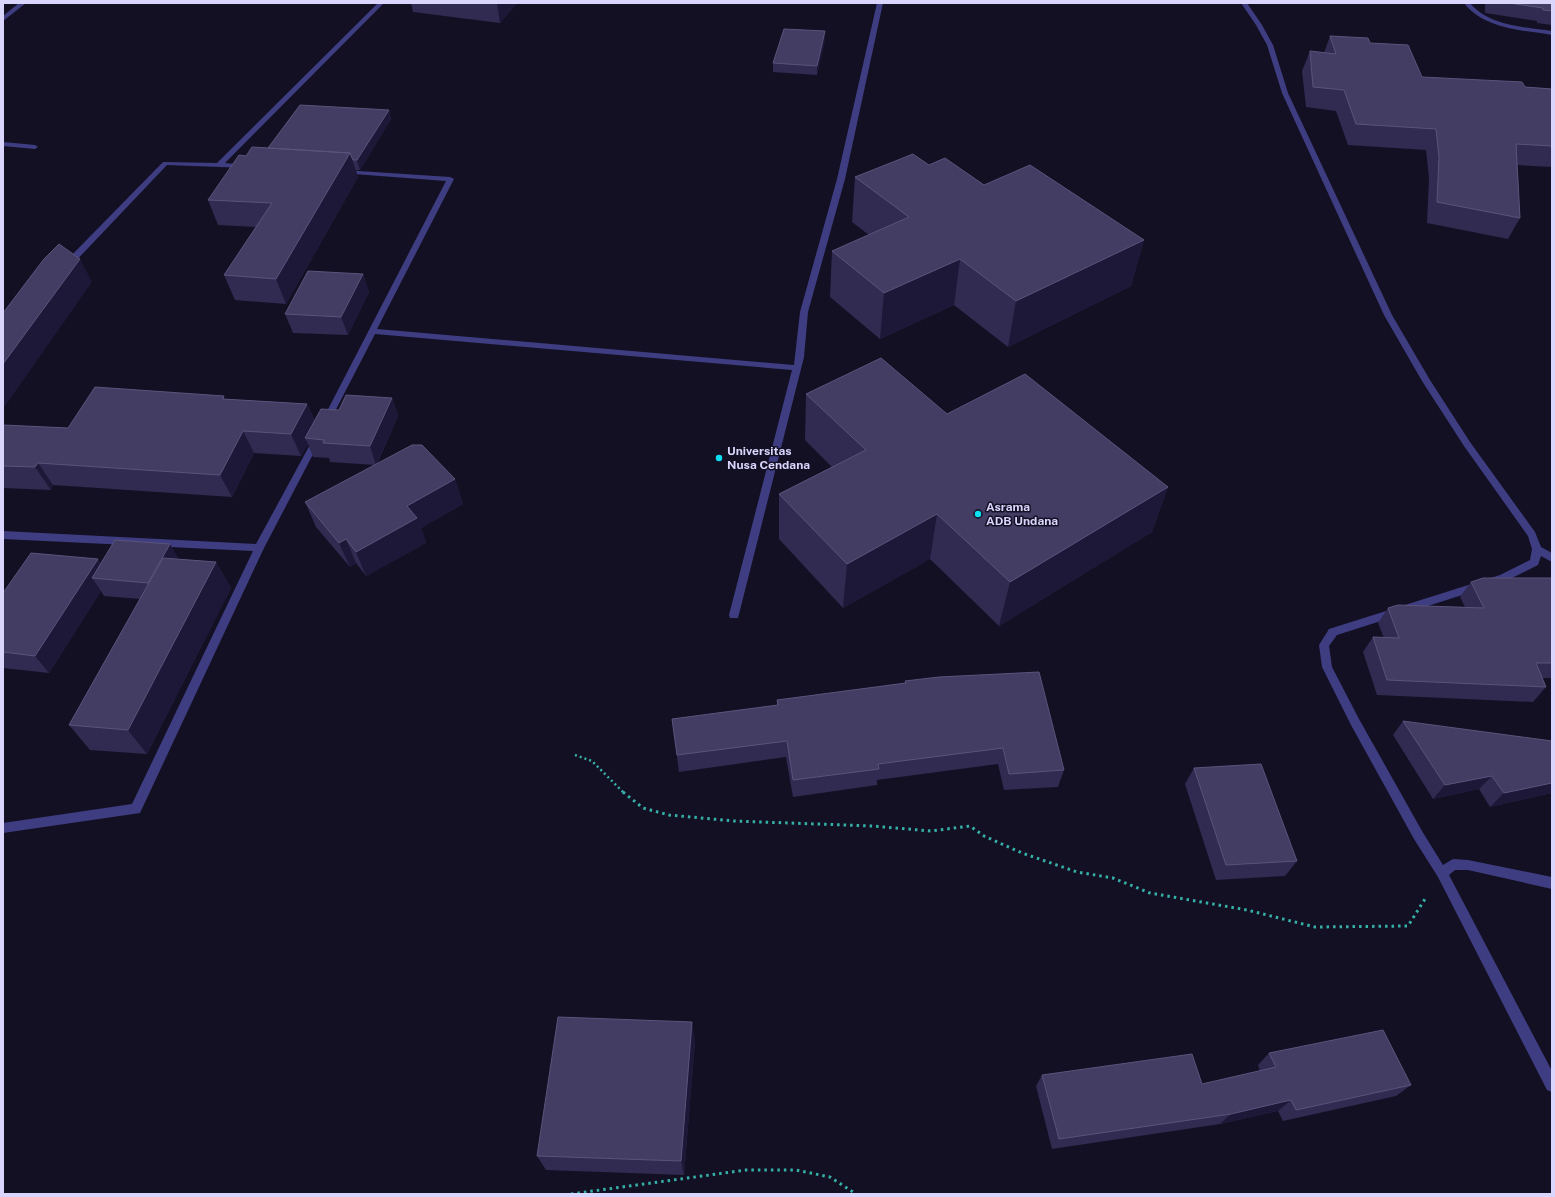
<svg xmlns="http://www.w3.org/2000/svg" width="1555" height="1197" font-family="'Public Sans',sans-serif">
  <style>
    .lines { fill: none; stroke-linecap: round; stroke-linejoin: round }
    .path-far1 { stroke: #36b0a7; stroke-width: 2.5; stroke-dasharray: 2 3; stroke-linecap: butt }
    .path { stroke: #36b0a7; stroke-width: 3; stroke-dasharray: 2.5 4; stroke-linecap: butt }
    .minor { fill: #3f3d81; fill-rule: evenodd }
    .wall { fill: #312a51 }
    .shaded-wall { fill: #1d1837 }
    .building { fill: #433c63; stroke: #5a547c }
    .poi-dot { fill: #0ddef1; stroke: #131024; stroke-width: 1.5 }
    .labels { text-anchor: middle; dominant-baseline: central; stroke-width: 3; stroke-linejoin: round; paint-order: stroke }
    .poi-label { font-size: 12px; font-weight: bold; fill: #d9d5fd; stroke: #131024; text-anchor: start }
  </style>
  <rect width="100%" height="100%" fill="#131024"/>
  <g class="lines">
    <path class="path-far1" d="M575,755L592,761L624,793"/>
    <path class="path" d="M623,792L643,808L669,815L734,821L872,826L931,831L970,826L984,836L1022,853L1077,872L1113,878L1150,893L1247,910L1315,927L1408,926L1425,899
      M571,1194L746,1170H796L830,1177L856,1194"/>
    <path class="minor" d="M19,3H26L3,21V16Z
      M378,3H384L225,163L245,165L249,167L247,168L167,165L70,267H64V263L163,162L217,163Z
      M877,3H883L845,179L808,312L804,357L738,618H730L729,615L792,370L375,334L330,421L329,423H323L322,421L446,181L341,173V171L343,170L450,177L454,179L377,329L794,365L800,312L837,179Z
      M1241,3H1247L1262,25L1273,45L1288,93L1392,315L1430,380L1470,442L1535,532L1541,547L1552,553V562L1541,556L1538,565L1506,581L1337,635L1329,646L1332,667L1359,719L1422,831L1443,865L1453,859L1468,860L1552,877V889L1468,870H1455L1449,875L1552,1071V1092L1547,1090L1438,877L1414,839L1351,725L1322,667L1319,645L1329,629L1500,575L1530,560L1532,549L1528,536L1464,446L1422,381L1384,315L1282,93L1267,45L1256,25Z
      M1464,3H1470C1489,26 1525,27 1552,31V35C1522,30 1484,29 1464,3Z
      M3,142L35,145L38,147L35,149L3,146Z
      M317,436L321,439L264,548L140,813L3,833V823L132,804L253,551L3,539V531L256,544L313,439Z"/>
  </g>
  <path class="wall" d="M411,3H517L500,23L413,12Z
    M1485,3H1552V25L1537,23V21L1485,13Z
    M1330,36L1370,43L1422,77L1525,87L1552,89V167L1517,165L1520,218L1508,239L1427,223L1429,178L1426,150L1348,145L1336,111L1306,107L1302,71L1310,51L1324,53Z
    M825,40L817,75L773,72V63Z
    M389,110L391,119L360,170H356L358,177L286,304L235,300L224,275L257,227L218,225L208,200L246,156Z
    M929,165L984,185L1144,240L1131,286L1008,347L954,305L880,339L830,297L832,251L869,235L852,222L855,177Z
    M363,274L369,292L348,335L293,333L285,314Z
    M806,394L947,414L1168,487L1152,532L999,626L930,559L843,608L779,539V494L832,467L805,440Z
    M392,398L398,416L377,464L455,479L463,504L421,528L426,543L366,576L356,563L350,567L316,527L305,502L375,465L330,462L329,458L313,457L308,444L301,456L254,453L232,497L53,485L51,490L3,488V425L68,428L225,399L307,404L315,421L339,410Z
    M98,559L100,563L179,559L216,562L231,588L147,754L90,750L69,725L140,599L104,596L101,591L49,673L3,668V593Z
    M1552,578V678H1542L1546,687L1533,702L1377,695L1363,652L1373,637L1384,638L1378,623L1388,608L1465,607L1460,597L1471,582Z
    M905,681L1064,770L1058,787L1004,790L998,764L877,780V785L793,797L786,757L679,772L672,719L777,705V700L905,683Z
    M1403,721L1552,793L1490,807L1479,789L1433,799L1393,735Z
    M1194,768L1297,861L1285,876L1216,880L1185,784Z
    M695,1041L684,1175L546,1170L537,1156Z
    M1269,1053L1411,1085L1396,1096L1283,1121L1278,1111L1220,1124L1052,1149L1036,1086L1042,1075L1202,1084L1260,1071L1258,1065Z"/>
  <path class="shaded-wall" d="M497,3H517L500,23Z
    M825,31V40L817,75V66Z
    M389,110L391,119L360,170L357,160Z
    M350,153L358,177L286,304L276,279Z
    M1144,240L1131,286L1008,347L1016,301Z
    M80,259L92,282L3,409V364Z
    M960,259L954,305L880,339L884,293Z
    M363,274L369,292L348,335L341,317Z
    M392,398L398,416L376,465L370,446Z
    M307,404L317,426L305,438L308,444L301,456L291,434Z
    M243,431L254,453L232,497L220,475Z
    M38,463L53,485L51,490L35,467Z
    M455,479L463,504L421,528L426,543L366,576L356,552L407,506Z
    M1168,487L1152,532L999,626L1010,582Z
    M937,514L930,559L843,608L847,564Z
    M346,539L356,563L350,567L339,543Z
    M170,544L181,563L160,601L148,583Z
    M98,559L110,577L92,578L101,591L49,673L35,656Z
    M216,562L231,588L147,754L128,730Z
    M1492,776L1479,789L1433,799L1445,785Z
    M1552,783V793L1490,807L1504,793Z
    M692,1022L695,1041L684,1175L681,1161Z
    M1291,1100L1278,1111L1220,1124L1231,1114Z"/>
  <path class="building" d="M1509,3H1552V11L1543,10V8Z
    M784,29L825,31L817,66L773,63Z
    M1330,36L1368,38L1370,43L1408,45L1422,77L1522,82L1525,87L1552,89V146L1516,144L1520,218L1437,202L1439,157L1436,129L1356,124L1344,90L1313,87L1310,51L1336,54Z
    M300,105L389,110L357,160H353L350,153L268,148Z
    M252,147L350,153L276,279L224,275L272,203L208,200L239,155L246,156Z
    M913,154L929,165L945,158L984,185L1030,165L1144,240L1016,301L960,259L884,293L832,251L909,217L855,177Z
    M59,244L80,259L3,364V313L44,259Z
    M308,271L363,274L341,317L285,314Z
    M881,358L947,414L1025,374L1168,487L1010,582L937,514L847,564L779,494L866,450L806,394Z
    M95,387L224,396L223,399L307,404L291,434L243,431L220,475L38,463L35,467L3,466V425L68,428Z
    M346,395L392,398L370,446L323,443L324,440L305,438L321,409L339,410Z
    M412,445H422L455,479L407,506L417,518L356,552L346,539L339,543L305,502Z
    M115,540L170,544L148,583L92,578Z
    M31,553L98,559L35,656L3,652V593Z
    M163,558L216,562L128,730L69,725Z
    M1483,578H1552V663H1536L1546,687L1387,680L1373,637L1399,638L1388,608L1398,605L1484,608L1471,582Z
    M1039,672L1064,770L1009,774L1003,748L878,764L879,769L793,780L787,741L677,755L672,719L778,705L777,700L906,683L905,681L939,677Z
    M1403,721L1552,741V783L1504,793L1492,776L1445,785Z
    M1261,764L1297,861L1226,865L1194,768Z
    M558,1017L692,1022L681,1161L537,1156Z
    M1383,1030L1411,1085L1296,1110L1291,1100L1231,1114L1059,1139L1042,1075L1192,1054L1202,1084L1276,1067L1269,1053Z"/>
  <g class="poi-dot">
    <circle cx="719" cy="458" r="4"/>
    <circle cx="978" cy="514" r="4"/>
  </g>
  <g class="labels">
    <g class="poi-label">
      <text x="727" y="451">Universitas<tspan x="727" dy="14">Nusa Cendana</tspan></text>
      <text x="986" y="507">Asrama<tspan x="986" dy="14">ADB Undana</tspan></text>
    </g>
  </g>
  <rect width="1555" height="1197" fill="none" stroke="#d9d5fd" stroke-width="8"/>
</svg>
